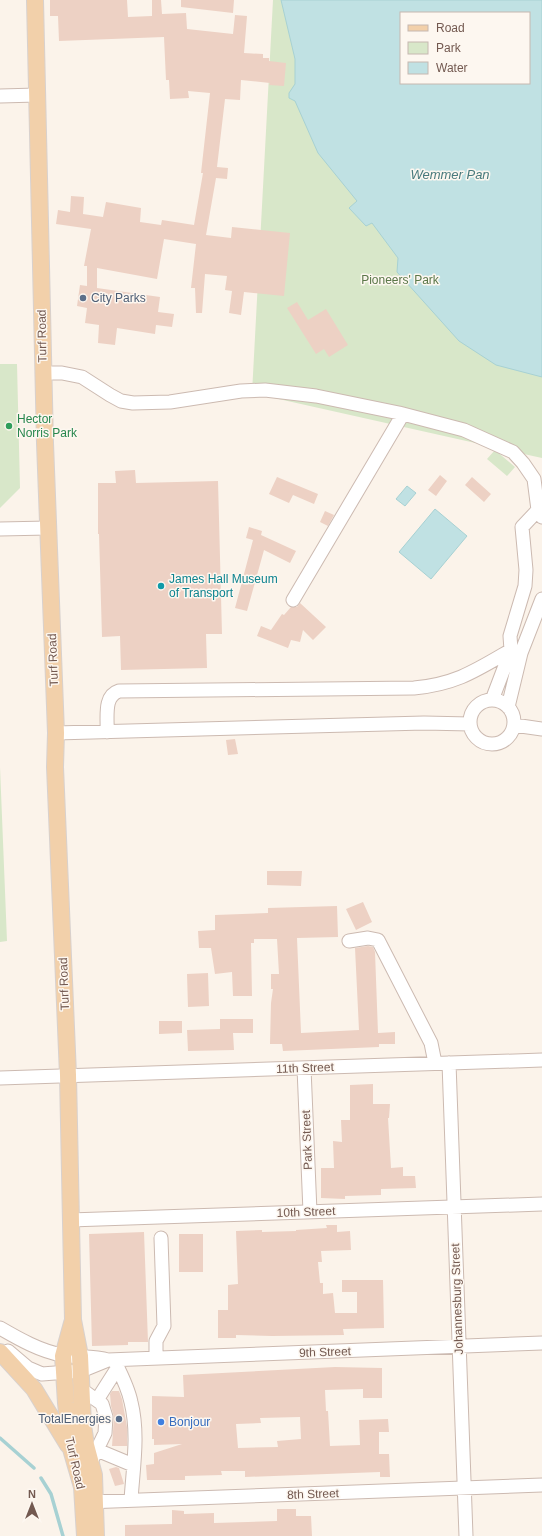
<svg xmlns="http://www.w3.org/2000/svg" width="542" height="1536" font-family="Arial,sans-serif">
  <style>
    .green { fill: #d8e7c9; fill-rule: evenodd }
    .water { fill: #c0e1e3; stroke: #a7d1d3; fill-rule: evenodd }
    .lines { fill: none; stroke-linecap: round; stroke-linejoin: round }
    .stream { stroke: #a7d1d3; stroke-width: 3.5 }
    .building { fill: #edd1c4; fill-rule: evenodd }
    .minor-casing { stroke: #ccbab1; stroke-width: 15 }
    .major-casing { stroke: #d8d1ce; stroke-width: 18 }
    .minor { stroke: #fff; stroke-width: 13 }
    .major { stroke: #f2d0aa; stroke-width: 16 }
    .service-dot { fill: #5c6f8a; stroke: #fdf7f0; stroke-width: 1.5 }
    .leisure-dot { fill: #2e9e5b; stroke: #fdf7f0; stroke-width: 1.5 }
    .culture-dot { fill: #0f9aa8; stroke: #fdf7f0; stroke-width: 1.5 }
    .shop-dot { fill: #3f7fe0; stroke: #fdf7f0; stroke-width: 1.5 }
    .labels { text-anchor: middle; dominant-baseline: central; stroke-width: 3; stroke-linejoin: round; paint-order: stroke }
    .park-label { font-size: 12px; fill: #5b7849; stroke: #fdf7f0 }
    .service-label { font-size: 12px; fill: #4e5e75; stroke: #fdf7f0; text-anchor: start }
    .street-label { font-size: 12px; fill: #735950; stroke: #fdf7f0 }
    .leisure-label { font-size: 12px; fill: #27864d; stroke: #fdf7f0; text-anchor: start }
    .culture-label { font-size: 12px; fill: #0d838f; stroke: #fdf7f0; text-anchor: start }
    .shop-label { font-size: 12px; fill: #366cbe; stroke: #fdf7f0; text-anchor: start }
    .water-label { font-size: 13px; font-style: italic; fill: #487a7d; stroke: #fdf7f0 }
  </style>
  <rect width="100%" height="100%" fill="#fbf3ea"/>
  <path class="green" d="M273,0H542V458L252,393ZM401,13H529V83H401Z
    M0,364H17L20,488L0,508Z
    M495,450L515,467L507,476L487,459Z
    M0,767L7,941L0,942Z"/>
  <path class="water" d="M281,0H542V377L496,365L459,341L397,272L398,258L372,223L366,226L349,208L357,201L318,153L295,101L289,98V93L295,84V59ZM401,13H529V83H401Z
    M407,486L416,493L405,506L396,499Z
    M435,509L467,536L431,579L399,552Z"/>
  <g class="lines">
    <path class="stream" d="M0,1438L34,1468
      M41,1478L51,1494L63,1536"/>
  </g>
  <path class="building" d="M50,0H127L128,17L152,16V0H161L162,14L186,13L187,29L233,34L235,15L247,16L244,53L263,54V58H269V61L286,63L284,86L269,85L270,83L241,80L240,100L225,99L217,167L228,168L227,179L216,178L206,235L231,238L232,227L290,233L284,296L244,292L241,315L229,313L232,291L225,290L227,276L205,274L202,313H196L195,288H191L196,244L164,239L157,279L97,268V288L160,297L158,312L174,314L172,327L156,325L155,334L117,328L115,345L98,343L99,325L85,323L87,308L77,306L80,285L87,286V266H84L91,229L56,224L58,210L70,212L71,196L84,197L83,214L103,217L106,202L141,208L140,222L161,225L162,220L194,225L203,173H201L210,93L188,91L189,98L170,99L169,80H166L164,37L59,41L58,16H50Z
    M181,0H234L233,13L181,7Z
    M297,302L308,320L326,309L348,345L329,357L324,349L316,354L287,308Z
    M135,470L136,483L218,481L222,634H206L207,668L121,670L120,636L102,637L99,534H98V483H116L115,471Z
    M440,475L447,481L436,496L428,490Z
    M277,477L318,494L314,504L293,495L289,503L269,494Z
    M472,477L491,494L484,502L465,485Z
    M325,511L334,515L328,526L320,522Z
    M249,527L262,531L261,535L296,551L290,563L264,550L247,611L235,608L253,540L246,538Z
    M300,603L326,627L313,640L303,630L300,642L291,640L288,648L257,636L261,626L271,630L282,614L284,615L291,607H297Z
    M235,739L238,754L228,755L226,740Z
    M267,871H302L301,886L267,885Z
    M363,902L372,922L356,930L346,909Z
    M337,906L338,937L297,938L301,1033L359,1030L355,948L368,946L373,947L375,952L378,1033L395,1032V1044H379V1047L283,1051L282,1044H270L271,1003L273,989H271V974H279L277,939H254V943H251L252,996H233L232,972L215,974L211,948H199L198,931L215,930V915L268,913V908Z
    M208,973L209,1006L188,1007L187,974Z
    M220,1019H253V1033H233L234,1050L188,1051L187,1030L220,1029Z
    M159,1021H182V1033L159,1034Z
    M373,1084V1104H390L389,1118H388L391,1168L403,1167V1176H415L416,1188L381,1189V1195L345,1196V1199L321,1198V1168H334L333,1141L342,1142L341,1120H350V1085Z
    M326,1225H337V1232L350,1231L351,1250L321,1251L322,1262H318L320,1283H323V1294L333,1293L335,1313H357V1292H342V1280H383L384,1328L343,1329L344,1335L272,1336L236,1335V1338H218V1310H228V1285L238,1284L236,1231L262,1230V1232L296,1231V1230L327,1228Z
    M144,1232L148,1342H128V1345L92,1346L89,1234Z
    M179,1234H203V1272H179Z
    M335,1367L382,1368V1398H363V1389L325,1390L326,1411H328L330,1446L360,1445L359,1420L388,1419L389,1432H379V1454H389L390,1477H380V1472L245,1477V1471H221L222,1475L185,1476V1480H147L146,1465L154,1464V1453L182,1444L154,1445V1439H152V1396L184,1397L183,1375ZM300,1417L301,1439L277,1441L278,1447L238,1448L236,1424L261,1423L260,1418Z
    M112,1391H119L122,1399L127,1427V1446H112L114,1417L111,1406L110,1394Z
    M116,1467L119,1468L124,1484L115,1486L109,1469Z
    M277,1509H296V1516H311L312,1536H125V1525L172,1524V1510L184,1511V1514L214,1513V1523L277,1521Z"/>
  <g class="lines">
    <defs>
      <path id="minor" d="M0,96L37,95
        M43,373H62L82,377L110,395L121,401L133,403L170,402L241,391L265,390L316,396L399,413L464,430L513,452L523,463L534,479L538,510L542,517
        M0,529L48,528
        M293,600L403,414
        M492,700L511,650L510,636L525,586L526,570L522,527L538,510
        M470 722a22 22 0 1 1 44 0a22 22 0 1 1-44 0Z
        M508,707L521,653L542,599
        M514,725L542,729
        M107,732C108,718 103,696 119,691L414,688C456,684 475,671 511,650L521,653
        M56,733L424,723L470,724
        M349,941L368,938L378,940L431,1043L435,1063
        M449,1063L466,1536
        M304,1068L310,1212
        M0,1078L542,1060
        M70,1220L542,1204
        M0,1328C19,1339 40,1351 62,1355C77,1358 93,1355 108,1360
        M8,1351L28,1368L42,1374L81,1371L108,1360L542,1343
        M156,1358V1341L164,1326L161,1238
        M114,1360C121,1374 128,1387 131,1402C139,1434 133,1468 131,1500
        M81,1389L102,1404L106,1417L105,1433L91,1462
        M97,1400L118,1367
        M97,1450L133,1465
        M86,1502L542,1485"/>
      <path id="major" d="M35,0L45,443L56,733L55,767L68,1075L73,1320L80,1356L83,1425L86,1445L94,1475L96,1536
        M72,1323L63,1356L66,1403L71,1449L82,1487L85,1536
        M0,1352L34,1389L68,1445"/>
    </defs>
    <use href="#minor" class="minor-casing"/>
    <use href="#major" class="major-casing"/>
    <use href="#minor" class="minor"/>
    <use href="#major" class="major"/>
  </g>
  <g class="service-dot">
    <circle cx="83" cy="298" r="4"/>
    <circle cx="119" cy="1419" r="4"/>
  </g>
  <circle class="leisure-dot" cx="9" cy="426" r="4"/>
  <circle class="culture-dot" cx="161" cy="586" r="4"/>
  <circle class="shop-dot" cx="161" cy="1422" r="4"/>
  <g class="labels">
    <g class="park-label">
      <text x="400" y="280">Pioneers' Park</text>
    </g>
    <g class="service-label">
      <text x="91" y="298">City Parks</text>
      <text x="111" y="1419" text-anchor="end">TotalEnergies</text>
    </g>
    <g class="street-label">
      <text transform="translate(42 336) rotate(-91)">Turf Road</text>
      <text transform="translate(53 660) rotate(-92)">Turf Road</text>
      <text transform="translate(64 984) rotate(-92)">Turf Road</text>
      <text transform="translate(305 1068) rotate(-2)">11th Street</text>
      <text transform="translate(307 1140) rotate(-92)">Park Street</text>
      <text transform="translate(306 1212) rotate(-2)">10th Street</text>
      <text transform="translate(457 1299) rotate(-92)">Johannesburg Street</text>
      <text transform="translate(325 1352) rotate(-2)">9th Street</text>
      <text transform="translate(75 1463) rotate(77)">Turf Road</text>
      <text transform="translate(313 1494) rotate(-2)">8th Street</text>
    </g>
    <g class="leisure-label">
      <text x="17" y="419">Hector<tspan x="17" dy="14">Norris Park</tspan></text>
    </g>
    <g class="culture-label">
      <text x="169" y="579">James Hall Museum<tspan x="169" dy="14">of Transport</tspan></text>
    </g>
    <g class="shop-label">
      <text x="169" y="1422">Bonjour</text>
    </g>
    <g class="water-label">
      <text x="450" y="174">Wemmer Pan</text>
    </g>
  </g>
  <rect x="400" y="12" width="130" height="72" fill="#fdf7f0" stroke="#c6b8b0"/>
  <rect x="408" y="25" width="20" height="6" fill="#f2d0aa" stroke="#c6b8b0"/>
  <text x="436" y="32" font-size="12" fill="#735950">Road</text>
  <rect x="408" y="42" width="20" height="12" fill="#d8e7c9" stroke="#c6b8b0"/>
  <text x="436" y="52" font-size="12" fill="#735950">Park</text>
  <rect x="408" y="62" width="20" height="12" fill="#c0e1e3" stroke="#c6b8b0"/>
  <text x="436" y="72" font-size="12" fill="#735950">Water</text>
  <g transform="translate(32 1504)" stroke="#fdf7f0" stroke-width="3" paint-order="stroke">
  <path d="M0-3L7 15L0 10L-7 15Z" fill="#735950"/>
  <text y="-6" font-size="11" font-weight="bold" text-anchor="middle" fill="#735950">N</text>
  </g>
</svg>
